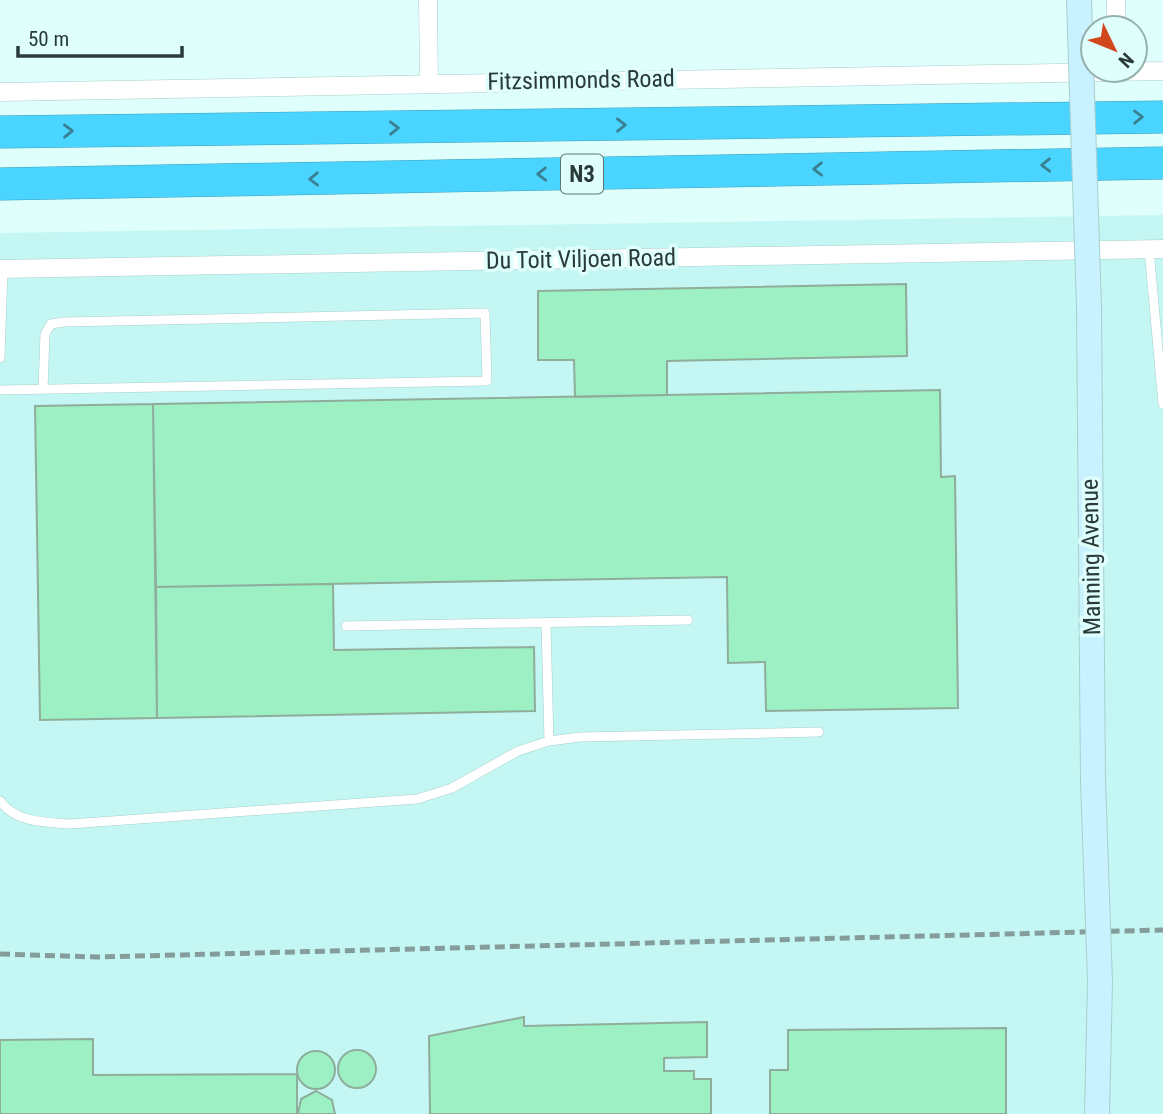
<svg xmlns="http://www.w3.org/2000/svg" width="1163" height="1114" font-family="'Roboto Condensed',sans-serif">
  <style>
    .built { fill: #c4f7f4 }
    .building { fill: #9defc4; stroke: #8ead9b; stroke-width: 2 }
    .lines { fill: none; stroke-linecap: round; stroke-linejoin: round }
    .lane-casing { stroke: #a7cfcc; stroke-width: 10 }
    .street-casing { stroke: #a7cfcc; stroke-width: 19 }
    .secondary-casing { stroke: #a7cfcc; stroke-width: 26 }
    .highway-casing { stroke: #3e9fba; stroke-width: 33 }
    .lane { stroke: #fff; stroke-width: 9 }
    .street { stroke: #fff; stroke-width: 18 }
    .secondary { stroke: #c8f2ff; stroke-width: 24 }
    .highway { stroke: #49d5ff; stroke-width: 32 }
    .rail { stroke: #849d9b; stroke-width: 5; stroke-dasharray: 10 5; stroke-linecap: butt }
    .secondary-bridge-casing { stroke: #a7cfcc; stroke-width: 26; stroke-linecap: butt }
    .secondary-bridge { stroke: #c8f2ff; stroke-width: 24 }
    .oneway { stroke: #388092 }
    .labels { text-anchor: middle; dominant-baseline: central; stroke-width: 7; stroke-linejoin: round; paint-order: stroke }
    .shield { fill: #defffc; stroke: #607574; stroke-width: 2 }
    .shield-label { font-size: 23px; font-weight: bold; fill: #2a3a39 }
    .street-label { font-size: 24px; fill: #2a3a39; stroke: #defffc }
  </style>
  <rect width="100%" height="100%" fill="#defffc"/>
  <path class="built" d="M1163,215V1114H0V233Z"/>
  <path class="building" d="M906,284L907,356L667,361V395L575,397L574,360H538V291Z
    M940,390L941,477L955,476L958,708L766,711L765,662L728,663L727,577L156,587L153,404Z
    M153,404L157,718L40,720L35,406Z
    M333,584L334,650L534,647L535,711L157,718L156,587Z
    M524,1017V1026L707,1022V1057L664,1058V1071H694V1079H711V1114H430L429,1036Z
    M1006,1028V1114H770V1070H788V1030Z
    M93,1039V1075L297,1074V1114H0V1040Z
    M338 1069a19 19 0 1 1 38 0a19 19 0 1 1-38 0Z
    M297 1070a19 19 0 1 1 38 0a19 19 0 1 1-38 0Z
    M316,1091L332,1100L335,1114H298L301,1099Z"/>
  <g class="lines">
    <defs>
      <path id="lane" d="M1149,249L1163,404
        M0,358L3,269
        M0,390L487,381L485,313L64,322L51,324L45,334L43,389
        M546,623L549,741
        M346,626L688,620
        M0,801C17,823 44,822 70,824L417,799L452,788L518,751L549,741L580,737L819,732"/>
      <path id="street" d="M428,0L429,83
        M1116,0V28
        M0,92L1163,71
        M0,269L1163,249"/>
      <path id="secondary" d="M1089,308L1093,781
        M1097,1114L1100,982"/>
      <path id="highway" d="M0,132L1163,117
        M0,184L1163,163"/>
    </defs>
    <use href="#lane" class="lane-casing"/>
    <use href="#street" class="street-casing"/>
    <use href="#secondary" class="secondary-casing"/>
    <use href="#highway" class="highway-casing"/>
    <use href="#lane" class="lane"/>
    <use href="#street" class="street"/>
    <use href="#secondary" class="secondary"/>
    <use href="#highway" class="highway"/>
    <path class="rail" d="M0,954L97,957L1163,930"/>
    <defs>
      <path id="secondary-bridge" d="M1079,0L1089,308
        M1093,781L1100,982"/>
    </defs>
    <use href="#secondary-bridge" class="secondary-bridge-casing"/>
    <use href="#secondary-bridge" class="secondary-bridge"/>
  </g>
  <defs><path id="oneway-chevron" d="M-2-3.5L2.5 0L-2 3.5" fill="none" stroke-width="1.6" stroke-linecap="round" stroke-linejoin="round" transform="scale(1.75)"/></defs>
  <g class="oneway">
    <use href="#oneway-chevron" transform="translate(1138 117) rotate(-1)"/>
    <use href="#oneway-chevron" transform="translate(621 125) rotate(-1)"/>
    <use href="#oneway-chevron" transform="translate(394 128) rotate(-1)"/>
    <use href="#oneway-chevron" transform="translate(68 131) rotate(-1)"/>
    <use href="#oneway-chevron" transform="translate(1046 165) rotate(179)"/>
    <use href="#oneway-chevron" transform="translate(818 169) rotate(179)"/>
    <use href="#oneway-chevron" transform="translate(542 174) rotate(179)"/>
    <use href="#oneway-chevron" transform="translate(314 179) rotate(179)"/>
  </g>
  <g class="labels">
    <rect class="shield" x="561" y="154.5" width="42" height="39" rx="5"/>
    <g class="shield-label">
      <text x="582" y="174">N3</text>
    </g>
    <g class="street-label">
      <text transform="translate(581 80) rotate(-1)">Fitzsimmonds Road</text>
      <text transform="translate(581 259) rotate(-1)">Du Toit Viljoen Road</text>
      <text transform="translate(1091 557) rotate(-91)">Manning Avenue</text>
    </g>
  </g>
  <g transform="translate(1114 49) rotate(133)"><circle r="33" fill="#defffc" stroke="#96b0ae" stroke-width="2"/>
  <path d="M0-5L12 26L0 18L-12 26Z" fill="#d1481d"/>
  <text y="-10" font-size="19" font-weight="bold" text-anchor="middle" fill="#2a3a39">N</text>
  </g>
  <path d="M18 46v10h164v-10" fill="none" stroke="#2a3a39" stroke-width="3.5"/>
  <text x="28" y="46" font-size="21" fill="#2a3a39" stroke="#defffc" stroke-width="5" paint-order="stroke">50 m</text>
</svg>
